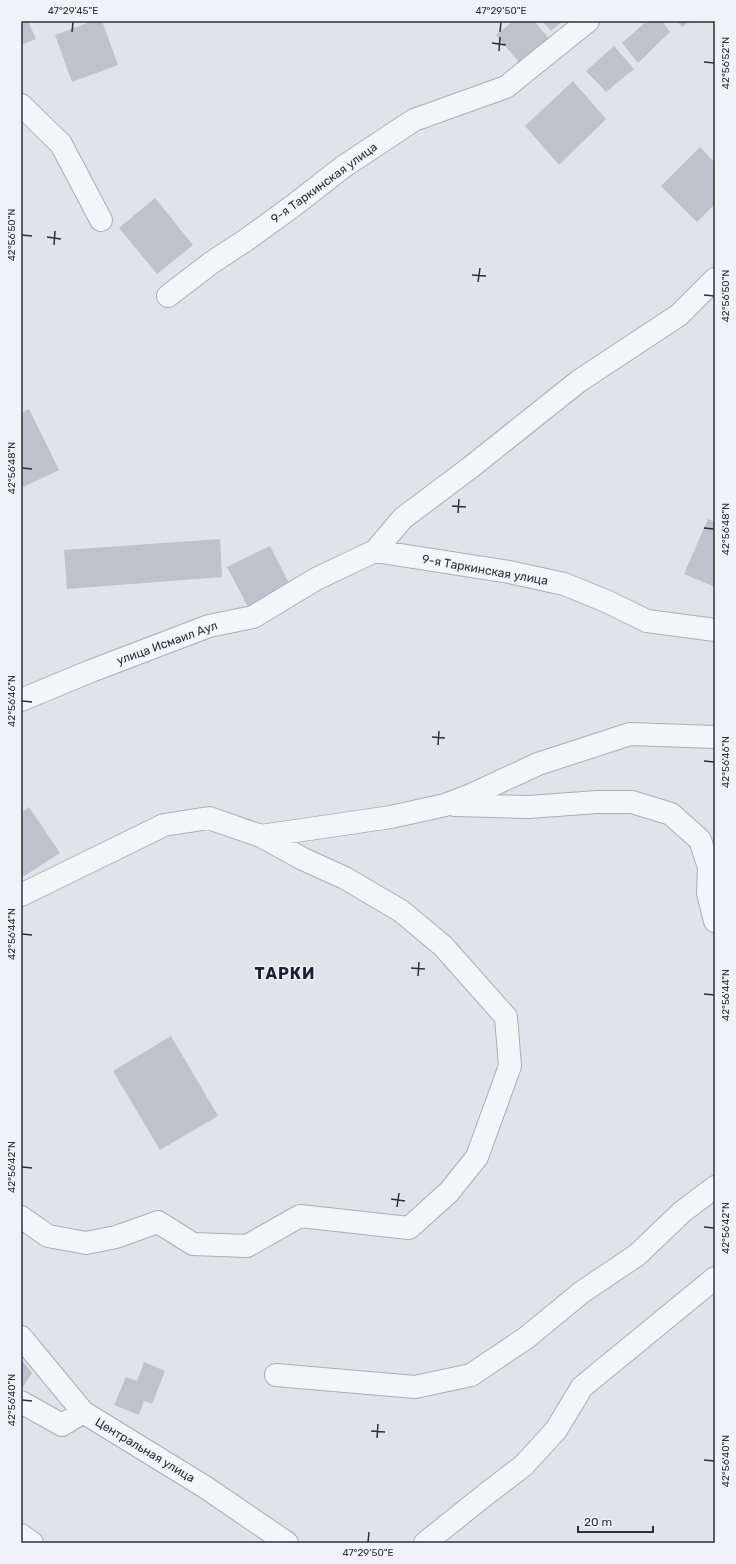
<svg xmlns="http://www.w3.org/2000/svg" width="736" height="1564" font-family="Rubik,sans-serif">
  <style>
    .building { fill: #bfc1cc }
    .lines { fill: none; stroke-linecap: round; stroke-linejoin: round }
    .minor-casing { stroke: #abacb7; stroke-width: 24 }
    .minor { stroke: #f4f5f8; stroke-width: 22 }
    .ticks { fill: none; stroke: #2b2d41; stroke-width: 1.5 }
    .labels { text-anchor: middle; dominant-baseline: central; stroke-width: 3; stroke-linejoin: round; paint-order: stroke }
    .street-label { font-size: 12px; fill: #2b2d41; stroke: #f1f2f7 }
    .district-label { font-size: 16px; font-weight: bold; letter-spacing: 1px; fill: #1d1f32; stroke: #f1f2f7 }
    .neatline { fill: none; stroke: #2b2d41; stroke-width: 1.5 }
    .ticks-label { font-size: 10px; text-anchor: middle; fill: #2b2d41 }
  </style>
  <rect width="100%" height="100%" fill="#e2e3ea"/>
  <path class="building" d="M21,21H28L36,39L21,45Z
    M93,21H102L118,65L72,82L55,35Z
    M513,21H534L551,41L522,66L496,35Z
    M542,21H563L551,31Z
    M647,21H662L670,32L638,63L622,43Z
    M677,21H690L682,27Z
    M614,46L634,69L606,92L586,71Z
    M573,81L606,119L559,165L525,126Z
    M700,147L715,163V204L697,222L661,186Z
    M155,198L193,245L157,274L119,228Z
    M29,409L59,470L21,488V413Z
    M708,519L715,522V587L684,574Z
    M220,539L222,577L67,589L64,550Z
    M270,546L290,585L248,607L227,567Z
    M29,807L60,853L21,878V813Z
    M171,1036L218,1116L160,1150L113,1071Z
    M21,1359L32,1373L21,1390Z
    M144,1362L165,1371L152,1404L144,1401L139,1415L114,1405L126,1377L137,1381Z"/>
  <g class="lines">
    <defs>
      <path id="minor" d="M21,105L61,144L101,220
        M715,279L679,315L579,381L471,467L403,518L375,551L509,572L564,584L606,601L647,621L715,630
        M168,296L211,263L246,240L293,206L343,167L414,120L506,87L588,21
        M21,700L91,671L209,626L253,617L316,579L375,551
        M455,805L529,807L597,802H632L671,814L700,840L709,867L708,893L715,921
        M21,895L164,825L209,818L261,836L391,817L445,805L471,795L538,764L630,734L715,737
        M21,1217L48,1236L86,1243L116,1237L158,1222L193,1244L247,1246L300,1216L409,1228L449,1192L477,1157L510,1066L506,1017L443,946L401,911L345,878L303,859L261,836
        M21,1337L83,1412L205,1487L287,1543
        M276,1375L415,1387L471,1375L526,1338L582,1292L637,1255L682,1212L715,1187
        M21,1402L62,1425L83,1412
        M21,1535L32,1543
        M425,1543L485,1495L523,1466L556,1430L582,1387L715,1278"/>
    </defs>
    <use href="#minor" class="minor-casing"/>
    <use href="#minor" class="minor"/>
  </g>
  <path class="ticks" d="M72,32L73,22M500,32L501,22M492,43L506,45M499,51L500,37M704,62L714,63M22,235L32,236M47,237L61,239M54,245L55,231M472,275L486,276M478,282L480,268M704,295L714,296M22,468L32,469M452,506L466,507M458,513L459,499M704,528L714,529M22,701L32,702M432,737L445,738M438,745L439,731M704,761L714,762M22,934L32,935M411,968L425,969M418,976L419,962M704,994L714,995M22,1167L32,1168M391,1199L405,1201M397,1207L399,1193M704,1227L714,1228M22,1400L32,1401M371,1431L385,1432M377,1438L378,1424M704,1460L714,1461M368,1542L369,1532"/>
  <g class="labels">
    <g class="street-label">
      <text transform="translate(324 183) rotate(-36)">9-я Таркинская улица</text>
      <text transform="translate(485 570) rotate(10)">9-я Таркинская улица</text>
      <text transform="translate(167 643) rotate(-20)">улица Исмаил Аул</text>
      <text transform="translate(145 1450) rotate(31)">Центральная улица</text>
    </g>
    <g class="district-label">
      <text x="285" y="973">ТАРКИ</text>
    </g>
  </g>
  <rect width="736" height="1564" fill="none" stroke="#f1f2f7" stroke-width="44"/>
  <path d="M578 1526v6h75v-6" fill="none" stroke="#2b2d41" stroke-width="2"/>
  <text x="584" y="1526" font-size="12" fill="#2b2d41" stroke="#f1f2f7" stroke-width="3" paint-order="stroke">20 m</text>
  <rect x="22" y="22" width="692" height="1520" class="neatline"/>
  <g class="ticks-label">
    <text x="73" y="14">47°29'45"E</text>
    <text x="501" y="14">47°29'50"E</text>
    <text transform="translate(725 63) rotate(-90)" y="4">42°56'52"N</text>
    <text transform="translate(11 235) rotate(-90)" y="4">42°56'50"N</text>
    <text transform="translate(725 296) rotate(-90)" y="4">42°56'50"N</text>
    <text transform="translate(11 468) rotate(-90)" y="4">42°56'48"N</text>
    <text transform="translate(725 529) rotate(-90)" y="4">42°56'48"N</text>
    <text transform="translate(11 701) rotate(-90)" y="4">42°56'46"N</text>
    <text transform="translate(725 762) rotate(-90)" y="4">42°56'46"N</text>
    <text transform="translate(11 934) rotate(-90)" y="4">42°56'44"N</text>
    <text transform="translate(725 995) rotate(-90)" y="4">42°56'44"N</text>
    <text transform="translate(11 1167) rotate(-90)" y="4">42°56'42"N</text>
    <text transform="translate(725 1228) rotate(-90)" y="4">42°56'42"N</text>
    <text transform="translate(11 1400) rotate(-90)" y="4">42°56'40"N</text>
    <text transform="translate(725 1461) rotate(-90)" y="4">42°56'40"N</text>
    <text x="368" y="1556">47°29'50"E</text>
  </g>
</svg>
